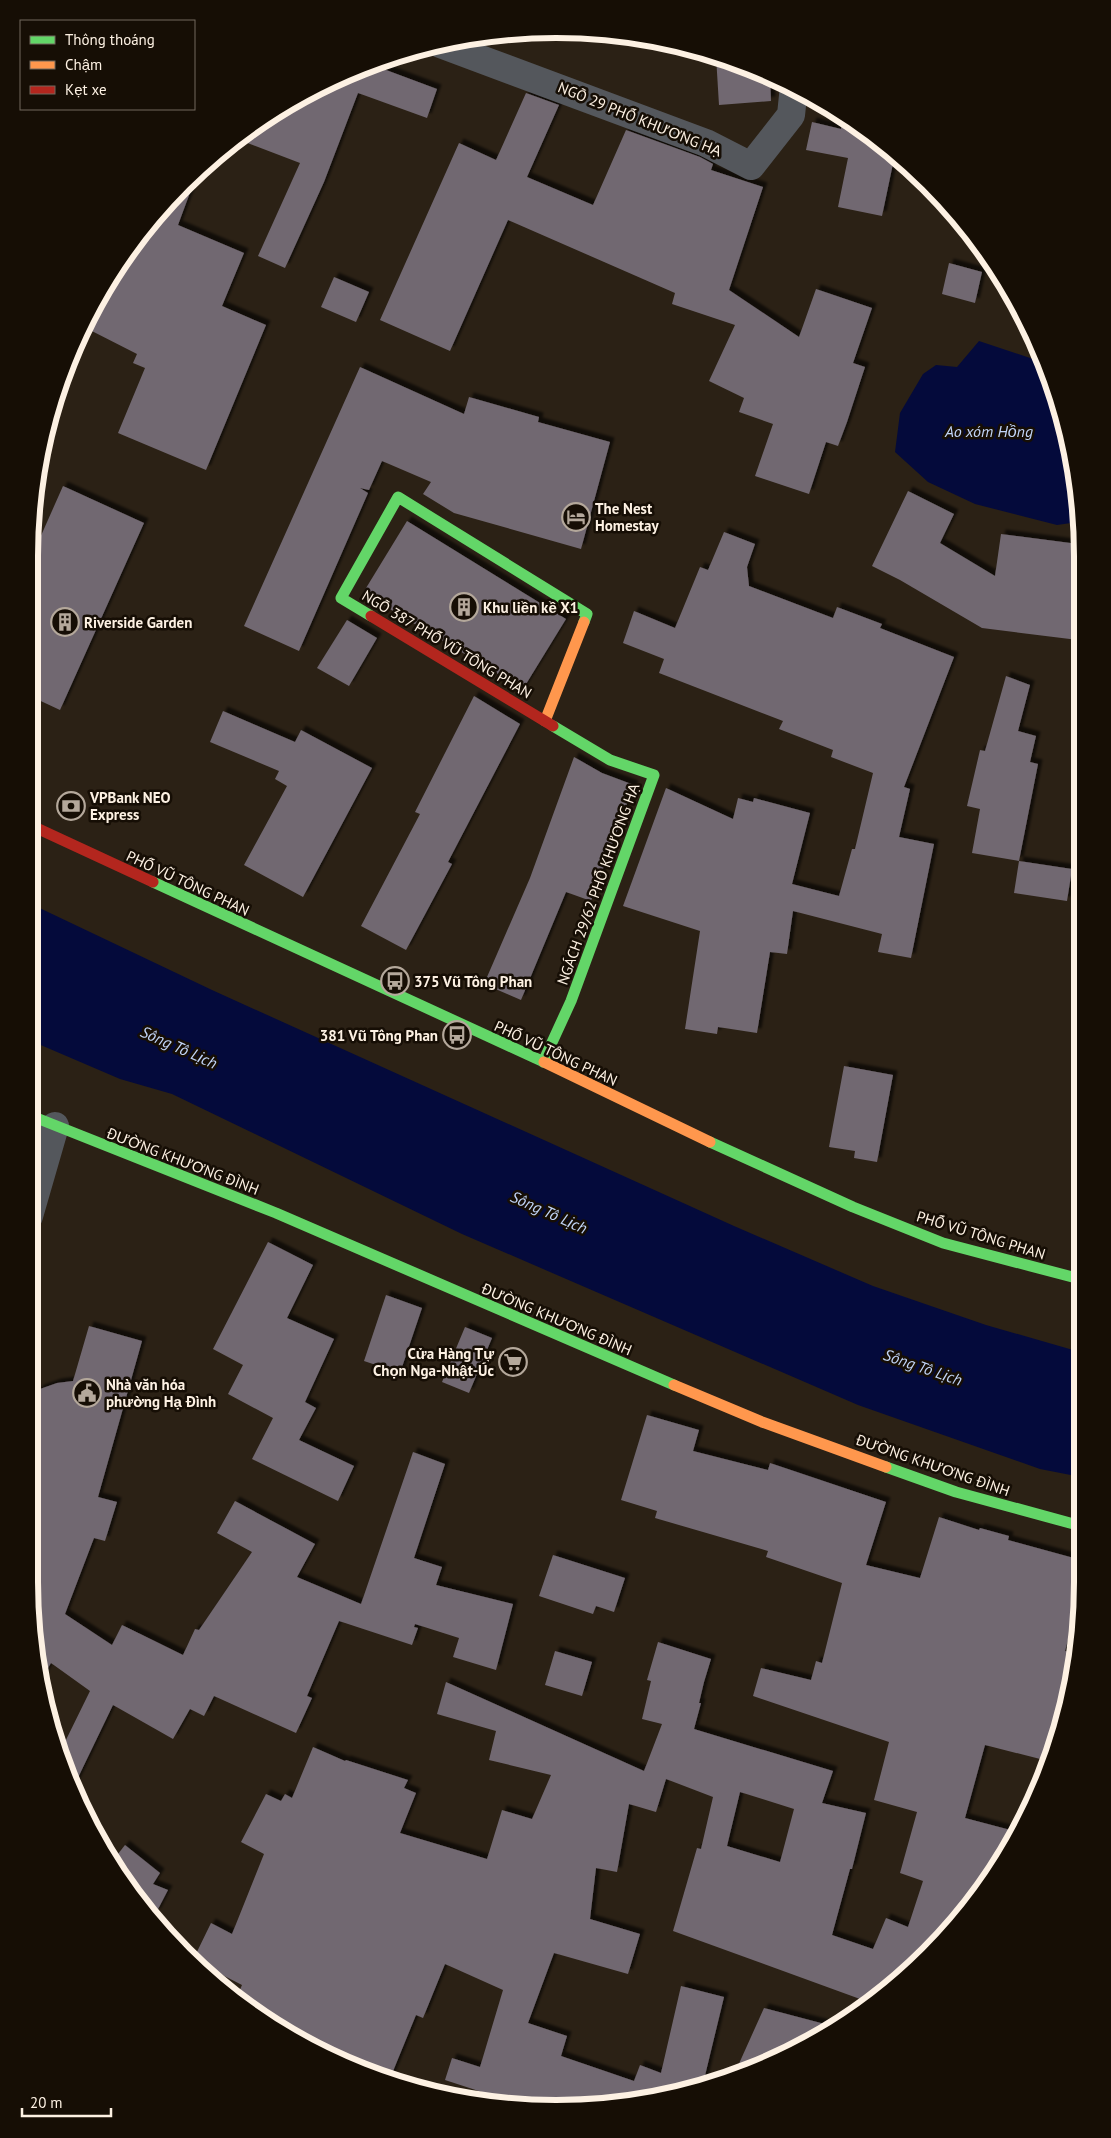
<svg xmlns="http://www.w3.org/2000/svg" width="1111" height="2138" font-family="'PT Sans',sans-serif">
  <style>
    .water { fill: #040a3b }
    .building { fill: #716871; fill-rule: evenodd; filter: url(#shadow) }
    .lines { fill: none; stroke-linecap: round; stroke-linejoin: round }
    .street { stroke: #54575c; stroke-width: 28 }
    .fast { stroke: #63d668; stroke-width: 11 }
    .slow { stroke: #ff974d; stroke-width: 11 }
    .jam { stroke: #b3261e; stroke-width: 11 }
    .labels { text-anchor: middle; dominant-baseline: central; stroke-width: 5; stroke-linejoin: round; paint-order: stroke }
    .street-label { font-size: 15px; fill: #fdf1e3; stroke: #160e05 }
    .poi-label { font-size: 15px; font-weight: bold; fill: #fdf1e3; stroke: #160e05; text-anchor: start }
    .water-label { font-size: 16px; font-style: italic; fill: #c1d4f7; stroke: #160e05 }
    .rim { fill: none; stroke: #fdf1e3; stroke-width: 6 }
  </style>
  <defs>
    <filter id="shadow"><feDropShadow dx="4.5" dy="-4.5" stdDeviation="1" flood-color="#0009"/></filter>
  </defs>
  <rect width="100%" height="100%" fill="#2b2115"/>
  <path class="water" d="M979,341L1045,363L1078,486V522L1057,525L975,504L928,482L895,452L900,413L923,374L936,365L957,367Z
    M29,903L212,990L734,1226L873,1286L986,1325L1080,1352L1081,1477L1040,1469L858,1405L462,1234L172,1094L120,1079L29,1040Z"/>
  <path class="building" d="M716,56L770,76L771,101L719,105Z
    M370,64L437,89L427,118L358,93L324,182L285,268L258,256L300,163L237,139L292,99Z
    M526,93L559,105L527,177L593,205L626,130L700,157L713,164L711,170L763,187L729,290L799,337L816,289L872,308L853,363L865,367L847,422L838,446L826,442L809,494L755,476L773,424L739,412L744,398L709,381L735,325L672,304L675,293L508,220L450,351L380,320L459,143L496,160Z
    M843,119L895,154L882,216L838,207L848,158L806,150L812,122L841,129Z
    M198,171L178,225L244,253L222,306L266,325L206,470L118,433L145,368L133,363L137,354L82,326L138,235Z
    M949,263L982,272L975,303L942,294Z
    M334,277L369,292L356,322L321,307Z
    M360,367L464,414L469,397L539,417L538,422L610,442L581,549L454,513L423,494L431,482L382,461L369,490L360,488L368,493L299,651L244,626Z
    M63,486L144,523L60,710L30,696V544L36,547Z
    M908,491L954,514L940,543L995,576L1001,534L1078,544V640L982,628L900,580L872,566Z
    M407,521L566,619L523,689L363,593Z
    M724,532L755,544L747,567L749,586L833,618L837,607L882,624L880,628L954,657L904,787L910,789L899,837L934,844L911,958L878,952L882,934L793,911L787,954L770,952L757,1033L718,1027L717,1034L685,1029L700,931L623,906L666,788L733,819L738,798L753,802L754,798L810,813L792,884L839,896L852,849H855L873,773L831,757L833,750L779,729L783,721L659,673L664,659L623,643L634,611L675,628L700,567L708,570Z
    M347,620L377,638L349,686L317,668Z
    M1006,676L1030,685L1018,731L1036,736L1030,762L1038,764L1019,861L972,853L980,809L967,806L980,750L985,751Z
    M474,696L520,724L448,862L452,864L406,950L361,926L420,814L415,812Z
    M223,711L295,742L301,730L372,768L303,897L244,865L287,786L275,779L279,771L210,742Z
    M574,757L602,773L634,785L591,901L566,892L521,1000L484,984L530,878Z
    M1019,861L1072,869L1067,901L1014,893Z
    M844,1066L893,1075L877,1162L854,1158L855,1151L829,1147Z
    M268,1242L313,1265L287,1318L334,1339L305,1402L316,1408L299,1440L354,1466L338,1501L252,1459L273,1418L228,1394L243,1365L213,1349Z
    M386,1295L422,1308L400,1373L364,1361Z
    M89,1326L142,1341L98,1497L117,1502L105,1541L94,1538L65,1614L112,1645L122,1625L183,1655L195,1629L199,1630L252,1552L217,1533L235,1501L315,1544L297,1577L361,1604L413,1452L445,1464L414,1558L442,1567L436,1585L513,1604L496,1670L453,1657L459,1638L415,1624L414,1627L418,1628L412,1645L339,1621L307,1696L312,1698L296,1733L214,1696L204,1716L190,1709L173,1739L113,1705L73,1788L57,1753L62,1748L90,1691L51,1663L39,1683L29,1582V1399L40,1389L57,1383L73,1381Z
    M465,1327L492,1338L469,1393L442,1382Z
    M647,1415L699,1430L693,1451L768,1470L770,1463L886,1502L866,1565L920,1578L939,1517L979,1530L980,1528L1009,1536L1008,1540L1081,1560V1591L1065,1651L1075,1654L1064,1719L1048,1761L985,1745L965,1818L1018,1832L973,1903L903,1978L871,2003L673,1931L697,1848L701,1849L713,1797L666,1779L656,1812L629,1804L617,1872L596,1868L590,1919L640,1934L628,1974L554,1953L528,2023L567,2036L561,2056L634,2081L640,2065L661,2073L681,1986L724,1997L702,2088L692,2091L590,2108H521L491,2103L494,2096L445,2080L452,2058L480,2067L503,1990L445,1964L423,2018L416,2015L389,2081L354,2069L263,2021L236,1999L242,1985L193,1960L211,1923L232,1934L264,1854L241,1842L266,1794L281,1801L285,1794L292,1798L313,1747L345,1761L346,1760L408,1780L404,1788L416,1793L400,1833L487,1859L502,1810L532,1819L551,1775L489,1760L496,1731L437,1714L446,1682L644,1771L662,1724L642,1719L651,1681L647,1680L658,1642L711,1659L704,1682L699,1703H701L694,1729L833,1771L822,1803L866,1813L852,1869H850L832,1935L873,1949L886,1918L908,1927L923,1881L900,1873L917,1812L874,1800L889,1742L753,1696L761,1668L811,1680L816,1661L822,1663L842,1583L766,1557L768,1551L655,1518L657,1511L621,1500ZM740,1792L794,1809L780,1862L727,1846Z
    M553,1555L625,1578L614,1612L596,1606L593,1614L539,1596Z
    M555,1651L592,1662L582,1696L545,1685Z
    M125,1845L160,1873L153,1884L168,1890L156,1913L138,1903L111,1863Z
    M764,2008L836,2027L757,2069L733,2077Z"/>
  <g class="lines">
    <path class="street" d="M440,44L706,143L751,166L791,115L794,86
      M29,1216L55,1126"/>
    <path class="fast" d="M371,616L341,598L398,497L587,614L584,622
      M153,882L544,1062
      M543,1062L571,1001L654,775L610,760L553,726
      M29,1115L276,1213L674,1385
      M710,1142L853,1207L943,1243L1080,1279
      M886,1467L956,1492L1081,1526"/>
    <path class="slow" d="M545,721L584,622
      M544,1062L710,1142
      M674,1385L762,1422L886,1467"/>
    <path class="jam" d="M371,616L553,726
      M30,825L153,882"/>
  </g>
  <defs>
    <symbol id="hotel-ring" viewBox="-11 -11 22 22"><circle r="9.5" fill="#160e05" stroke="#b4a89b" stroke-width="1.5"/><path d="M-6-4.5h1.5V1H6V5H4.5V3h-9V5H-6ZM-4 0a1.8 1.8 0 1 1 3.6 0ZM.5 0V-2.5h3Q6-2.5 6 0Z" fill="#b4a89b"/></symbol>
    <symbol id="building-ring" viewBox="-11 -11 22 22"><circle r="9.5" fill="#160e05" stroke="#b4a89b" stroke-width="1.5"/><path d="M-4-6H4V6H1V3H-1V6H-4ZM-2.5-4.3h1.7v1.8h-1.7ZM.8-4.3h1.7v1.8H.8ZM-2.5-1h1.7V.8h-1.7ZM.8-1h1.7V.8H.8Z" fill="#b4a89b"/></symbol>
    <symbol id="bank-ring" viewBox="-11 -11 22 22"><circle r="9.5" fill="#160e05" stroke="#b4a89b" stroke-width="1.5"/><path d="M-6-4H6V4H-6ZM0-2.3a2.3 2.3 0 1 0 0 4.6a2.3 2.3 0 1 0 0-4.6Z" fill="#b4a89b"/></symbol>
    <symbol id="bus-ring" viewBox="-11 -11 22 22"><circle r="9.5" fill="#160e05" stroke="#b4a89b" stroke-width="1.5"/><path d="M-5-6H5V4H4V6H2V4H-2V6H-4V4H-5ZM-3.5-4V0h7V-4ZM-3.5 1.2v1.5H-2V1.2ZM2 1.2v1.5H3.5V1.2Z" fill="#b4a89b"/></symbol>
    <symbol id="supermarket-ring" viewBox="-11 -11 22 22"><circle r="9.5" fill="#160e05" stroke="#b4a89b" stroke-width="1.5"/><path d="M-6-5.5h2.5l.6 2H6L4.5 2H-2.5L-4.4-4H-6ZM-1.5 3.2a1.3 1.3 0 1 0 .1 0ZM3 3.2a1.3 1.3 0 1 0 .1 0Z" fill="#b4a89b"/></symbol>
    <symbol id="civic-ring" viewBox="-11 -11 22 22"><circle r="9.5" fill="#160e05" stroke="#b4a89b" stroke-width="1.5"/><path d="M-.6-6.5H3V-4.5H.6V-3L4-1V1h2V6H-6V1h2V-1L-.6-3ZM-1.2 2.5V6h2.4V2.5Z" fill="#b4a89b"/></symbol>
  </defs>
  <g fill-rule="evenodd">
    <use href="#hotel-ring" x="560" y="501" width="32" height="32"/>
    <use href="#building-ring" x="448" y="591" width="32" height="32"/>
    <use href="#building-ring" x="49" y="606" width="32" height="32"/>
    <use href="#bank-ring" x="55" y="790" width="32" height="32"/>
    <use href="#bus-ring" x="379" y="965" width="32" height="32"/>
    <use href="#bus-ring" x="441" y="1019" width="32" height="32"/>
    <use href="#supermarket-ring" x="497" y="1346" width="32" height="32"/>
    <use href="#civic-ring" x="71" y="1377" width="32" height="32"/>
  </g>
  <g class="labels">
    <g class="street-label">
      <text transform="translate(640 119) rotate(22)">NGÕ 29 PHỐ KHƯƠNG HẠ</text>
      <text transform="translate(447 644) rotate(31)">NGÕ 387 PHỐ VŨ TÔNG PHAN</text>
      <text transform="translate(188 883) rotate(25)">PHỐ VŨ TÔNG PHAN</text>
      <text transform="translate(598 884) rotate(-70)">NGÁCH 29/62 PHỐ KHƯƠNG HẠ</text>
      <text transform="translate(556 1053) rotate(25)">PHỐ VŨ TÔNG PHAN</text>
      <text transform="translate(183 1161) rotate(21)">ĐƯỜNG KHƯƠNG ĐÌNH</text>
      <text transform="translate(981 1235) rotate(17)">PHỐ VŨ TÔNG PHAN</text>
      <text transform="translate(557 1319) rotate(23)">ĐƯỜNG KHƯƠNG ĐÌNH</text>
      <text transform="translate(933 1465) rotate(19)">ĐƯỜNG KHƯƠNG ĐÌNH</text>
    </g>
    <g class="poi-label">
      <text x="595" y="508">The Nest<tspan x="595" dy="17">Homestay</tspan></text>
      <text x="483" y="607">Khu liền kề X1</text>
      <text x="84" y="622">Riverside Garden</text>
      <text x="90" y="797">VPBank NEO<tspan x="90" dy="17">Express</tspan></text>
      <text x="414" y="981">375 Vũ Tông Phan</text>
      <text x="438" y="1035" text-anchor="end">381 Vũ Tông Phan</text>
      <text x="494" y="1353" text-anchor="end">Cửa Hàng Tự<tspan x="494" dy="17">Chọn Nga-Nhật-Úc</tspan></text>
      <text x="106" y="1384">Nhà văn hóa<tspan x="106" dy="17">phường Hạ Đình</tspan></text>
    </g>
    <g class="water-label">
      <text x="989" y="431">Ao xóm Hồng</text>
      <text transform="translate(179 1047) rotate(24)">Sông Tô Lịch</text>
      <text transform="translate(549 1212) rotate(24)">Sông Tô Lịch</text>
      <text transform="translate(923 1367) rotate(19)">Sông Tô Lịch</text>
    </g>
  </g>
  <path d="M0 0H1111V2138H0ZM556 38H556A518 518 0 0 1 1074 556V1582A518 518 0 0 1 556 2100H556A518 518 0 0 1 38 1582V556A518 518 0 0 1 556 38Z" fill="#160e05" fill-rule="evenodd"/>
  <path class="rim" d="M556 38H556A518 518 0 0 1 1074 556V1582A518 518 0 0 1 556 2100H556A518 518 0 0 1 38 1582V556A518 518 0 0 1 556 38Z"/>
  <rect x="20" y="20" width="175" height="90" fill="#160e05" stroke="#72695e"/>
  <rect x="30" y="36" width="25" height="8" fill="#63d668" stroke="#72695e"/>
  <text x="65" y="45" font-size="15" fill="#fdf1e3">Thông thoáng</text>
  <rect x="30" y="61" width="25" height="8" fill="#ff974d" stroke="#72695e"/>
  <text x="65" y="70" font-size="15" fill="#fdf1e3">Chậm</text>
  <rect x="30" y="86" width="25" height="8" fill="#b3261e" stroke="#72695e"/>
  <text x="65" y="95" font-size="15" fill="#fdf1e3">Kẹt xe</text>
  <path d="M22 2108v8h89v-8" fill="none" stroke="#fdf1e3" stroke-width="2.5"/>
  <text x="30" y="2108" font-size="15" fill="#fdf1e3" stroke="#160e05" stroke-width="4" paint-order="stroke">20 m</text>
</svg>
